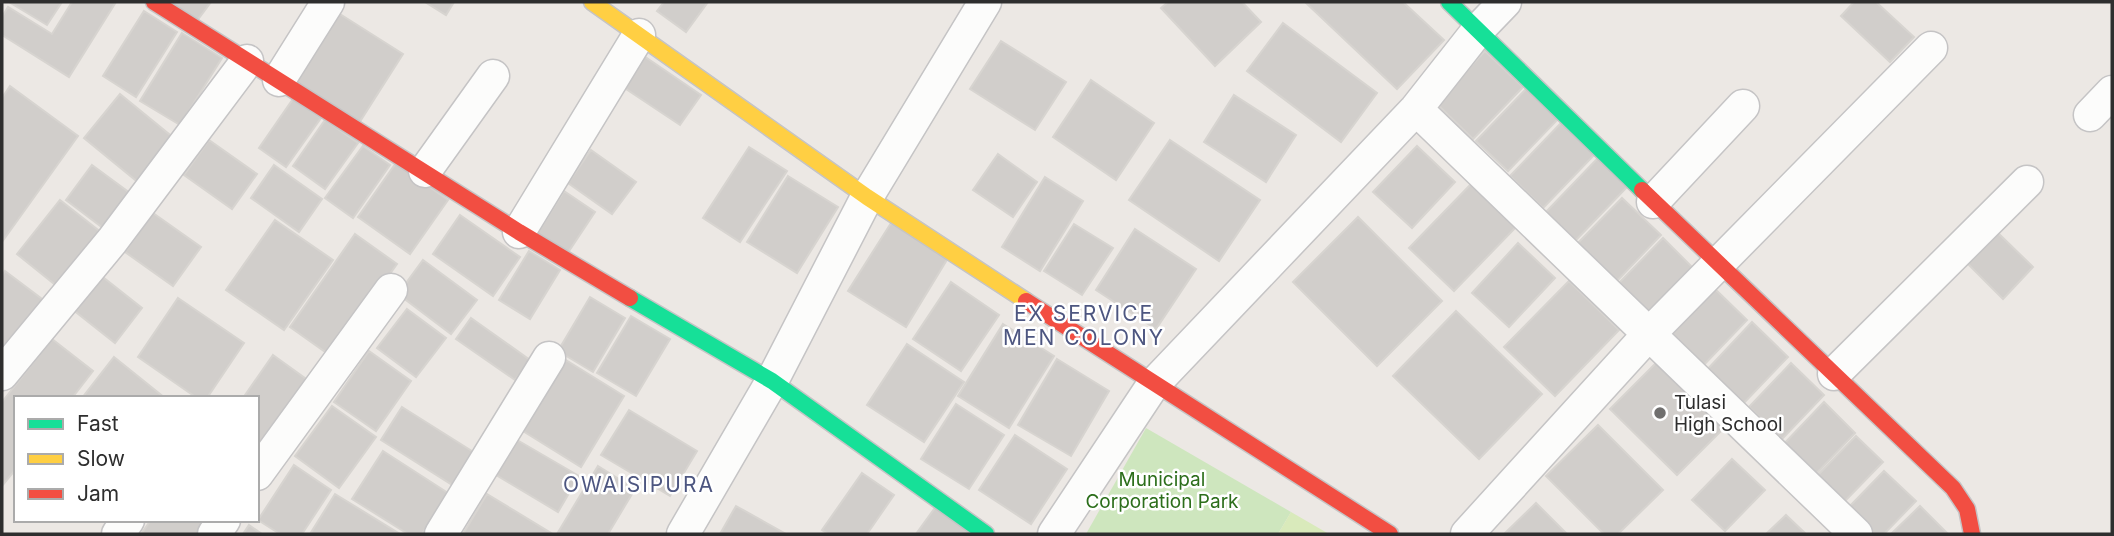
<svg xmlns="http://www.w3.org/2000/svg" width="2114" height="536" font-family="Inter,sans-serif">
  <style>
    .green { fill: #cee6be }
    .pitch { fill: #d9eabb }
    .building { fill: #d1cecb; stroke: #d7d4d0; stroke-width: 2 }
    .lines { fill: none; stroke-linecap: round; stroke-linejoin: round }
    .street-casing { stroke: #c5c4c5; stroke-width: 35 }
    .fast-casing { stroke: #c5c4c5; stroke-width: 19 }
    .slow-casing { stroke: #c5c4c5; stroke-width: 19 }
    .jam-casing { stroke: #c5c4c5; stroke-width: 19 }
    .street { stroke: #fcfcfb; stroke-width: 32 }
    .fast { stroke: #16e098; stroke-width: 16 }
    .slow { stroke: #ffcf43; stroke-width: 16 }
    .jam { stroke: #f24e42; stroke-width: 16 }
    .poi-dot { fill: #706f6e; stroke: #fff; stroke-width: 2.5 }
    .labels { text-anchor: middle; dominant-baseline: central; stroke-width: 5; stroke-linejoin: round; paint-order: stroke }
    .poi-label { font-size: 19px; fill: #2e2e2e; stroke: #fff; text-anchor: start }
    .park-label { font-size: 19px; fill: #2c6e1b; stroke: #fff }
    .neighbourhood-label { font-size: 21px; letter-spacing: 2px; fill: #4d5680; stroke: #fff }
  </style>
  <rect width="100%" height="100%" fill="#ece8e4"/>
  <path class="green" d="M1146,428L1291,512L1278,534H1086Z"/>
  <path class="pitch" d="M1291,512L1329,534H1278Z"/>
  <path class="building" d="M9,2H62L47,25Z
    M72,2H116L69,77L2,35V17L8,7L52,34Z
    M168,2H211L196,22Z
    M425,2H454L446,15Z
    M664,2H708L686,32L657,11Z
    M1168,2H1242L1261,22L1215,66L1161,8Z
    M1305,2H1403L1444,40L1397,89Z
    M1854,2H1876L1914,37L1890,62L1841,16Z
    M332,9L403,54L359,123L288,77Z
    M144,11L177,32L136,97L103,76Z
    M1283,23L1377,93L1341,142L1247,71Z
    M182,33L222,58L180,125L140,101Z
    M1001,41L1066,82L1035,130L970,89Z
    M1485,51L1523,87L1473,139L1436,103Z
    M641,54L701,95L680,125L620,85Z
    M1091,80L1154,123L1116,180L1053,137Z
    M10,86L78,136L2,242V98Z
    M1527,88L1558,119L1508,171L1476,141Z
    M120,94L175,139L139,183L84,138Z
    M1234,95L1296,135L1266,182L1204,142Z
    M293,99L321,118L286,167L259,148Z
    M325,120L358,143L325,189L293,166Z
    M1562,122L1595,154L1543,208L1510,176Z
    M209,140L257,174L232,209L184,175Z
    M1170,140L1260,200L1219,261L1129,200Z
    M363,146L390,165L353,218L325,198Z
    M1417,146L1455,182L1412,228L1373,192Z
    M749,147L787,171L740,242L703,218Z
    M591,150L636,182L612,214L568,183Z
    M998,154L1037,182L1013,217L973,190Z
    M1598,158L1628,186L1575,241L1545,213Z
    M396,163L448,200L410,254L358,217Z
    M92,165L134,196L107,231L66,200Z
    M274,165L322,199L299,232L251,198Z
    M788,176L838,207L797,273L747,242Z
    M1045,177L1083,201L1040,271L1002,247Z
    M1474,181L1518,225L1454,291L1409,248Z
    M564,191L595,212L567,254L537,234Z
    M1622,198L1661,235L1614,284L1575,246Z
    M60,200L107,237L63,291L17,254Z
    M153,213L201,247L173,286L125,252Z
    M460,215L520,257L493,296L433,254Z
    M1358,217L1442,301L1377,366L1293,282Z
    M275,220L333,260L284,330L226,290Z
    M891,223L948,258L906,327L848,291Z
    M1074,224L1113,248L1082,295L1044,271Z
    M1135,229L1196,269L1156,329L1096,290Z
    M1997,232L2033,267L2003,299L1967,263Z
    M355,234L397,264L331,356L290,327Z
    M1663,238L1698,273L1651,322L1615,287Z
    M1518,243L1555,278L1509,327L1472,293Z
    M529,251L560,270L530,319L499,300Z
    M423,260L477,300L451,334L398,294Z
    M5,271L46,302L2,359V276Z
    M99,274L142,308L115,343L72,309Z
    M1569,281L1619,330L1555,396L1504,347Z
    M951,282L999,315L961,371L913,339Z
    M1714,288L1747,320L1697,372L1664,340Z
    M590,297L625,318L593,372L558,351Z
    M178,298L244,343L207,398H197L138,357Z
    M407,309L446,338L416,377L377,348Z
    M1456,311L1542,394L1479,459L1393,376Z
    M631,316L670,339L636,396L597,373Z
    M471,318L530,360L515,380L456,339Z
    M1752,322L1788,357L1739,408L1703,374Z
    M1003,324L1054,356L1009,428L958,396Z
    M52,339L93,371L72,398H16V469L2,486V402Z
    M907,344L964,382L924,442L867,405Z
    M369,351L411,381L376,431L334,402Z
    M273,355L309,381L261,447L257,444V398H243Z
    M114,357L165,398H82Z
    M561,357L624,396L581,467L518,428Z
    M1662,357L1729,423L1677,475L1610,409Z
    M1057,359L1109,391L1071,456L1018,425Z
    M1791,363L1824,395L1782,439L1749,407Z
    M1824,402L1855,433L1812,478L1780,448Z
    M956,404L1004,435L969,489L921,459Z
    M332,406L376,437L339,488L295,456Z
    M402,407L475,453L454,486L381,440Z
    M629,410L697,451L670,496L601,455Z
    M1598,425L1663,490L1618,534H1604L1546,476Z
    M1015,435L1067,469L1031,524L979,490Z
    M1856,436L1883,462L1842,504L1815,478Z
    M512,437L579,476L558,512L491,472Z
    M383,451L448,493L422,534H408L352,499Z
    M1732,459L1765,490L1725,531L1692,500Z
    M294,465L331,490L302,534H280L258,520Z
    M598,466L635,489L608,534H557Z
    M1884,471L1916,501L1884,534H1874L1847,509Z
    M862,473L894,495L867,534H828L822,530Z
    M335,494L400,534H310Z
    M487,494L551,533L550,534H463Z
    M1536,503L1567,534H1504Z
    M937,505L979,534H916Z
    M736,506L786,534H720Z
    M1920,506L1948,534H1891Z
    M1786,515L1806,534H1766Z
    M151,520H209L199,534H141Z
    M249,525L262,534H243Z"/>
  <g class="lines">
    <defs>
      <path id="street" d="M279,80L328,2
        M1416,109L1856,534
        M2090,115L2112,92
        M425,171L493,76
        M1653,202L1743,106
        M519,232L639,35
        M2,374L112,241L247,61
        M1834,374L2027,182
        M257,474L391,290
        M118,534L128,520
        M214,534L224,520
        M441,534L549,358
        M683,534L772,381L867,197L985,2
        M1054,534L1153,385L1416,109L1479,29L1505,2
        M1467,534L1648,335L1931,48"/>
      <path id="fast" d="M1449,2L1642,190
        M630,298L772,381L986,534"/>
      <path id="slow" d="M592,2L867,197L1026,301"/>
      <path id="jam" d="M154,2L519,232L630,298
        M1642,190L1953,488L1967,509L1972,534
        M1026,301L1390,534"/>
    </defs>
    <use href="#street" class="street-casing"/>
    <use href="#fast" class="fast-casing"/>
    <use href="#slow" class="slow-casing"/>
    <use href="#jam" class="jam-casing"/>
    <use href="#street" class="street"/>
    <use href="#fast" class="fast"/>
    <use href="#slow" class="slow"/>
    <use href="#jam" class="jam"/>
  </g>
  <circle class="poi-dot" cx="1660" cy="413" r="7"/>
  <g class="labels">
    <g class="poi-label">
      <text x="1674" y="402">Tulasi<tspan x="1674" dy="22">High School</tspan></text>
    </g>
    <g class="park-label">
      <text x="1162" y="479">Municipal<tspan x="1162" dy="22">Corporation Park</tspan></text>
    </g>
    <g class="neighbourhood-label">
      <text x="1084" y="313">EX SERVICE<tspan x="1084" dy="24">MEN COLONY</tspan></text>
      <text x="639" y="484">OWAISIPURA</text>
    </g>
  </g>
  <rect width="2114" height="536" fill="none" stroke="#2e2e2e" stroke-width="7"/>
  <rect x="14" y="396" width="245" height="126" fill="#ffffff" stroke="#ababab" stroke-width="2"/>
  <rect x="28" y="419" width="35" height="10" fill="#16e098" stroke="#ababab" stroke-width="2"/>
  <text x="77" y="431" font-size="21" fill="#2e2e2e">Fast</text>
  <rect x="28" y="454" width="35" height="10" fill="#ffcf43" stroke="#ababab" stroke-width="2"/>
  <text x="77" y="466" font-size="21" fill="#2e2e2e">Slow</text>
  <rect x="28" y="489" width="35" height="10" fill="#f24e42" stroke="#ababab" stroke-width="2"/>
  <text x="77" y="501" font-size="21" fill="#2e2e2e">Jam</text>
</svg>
